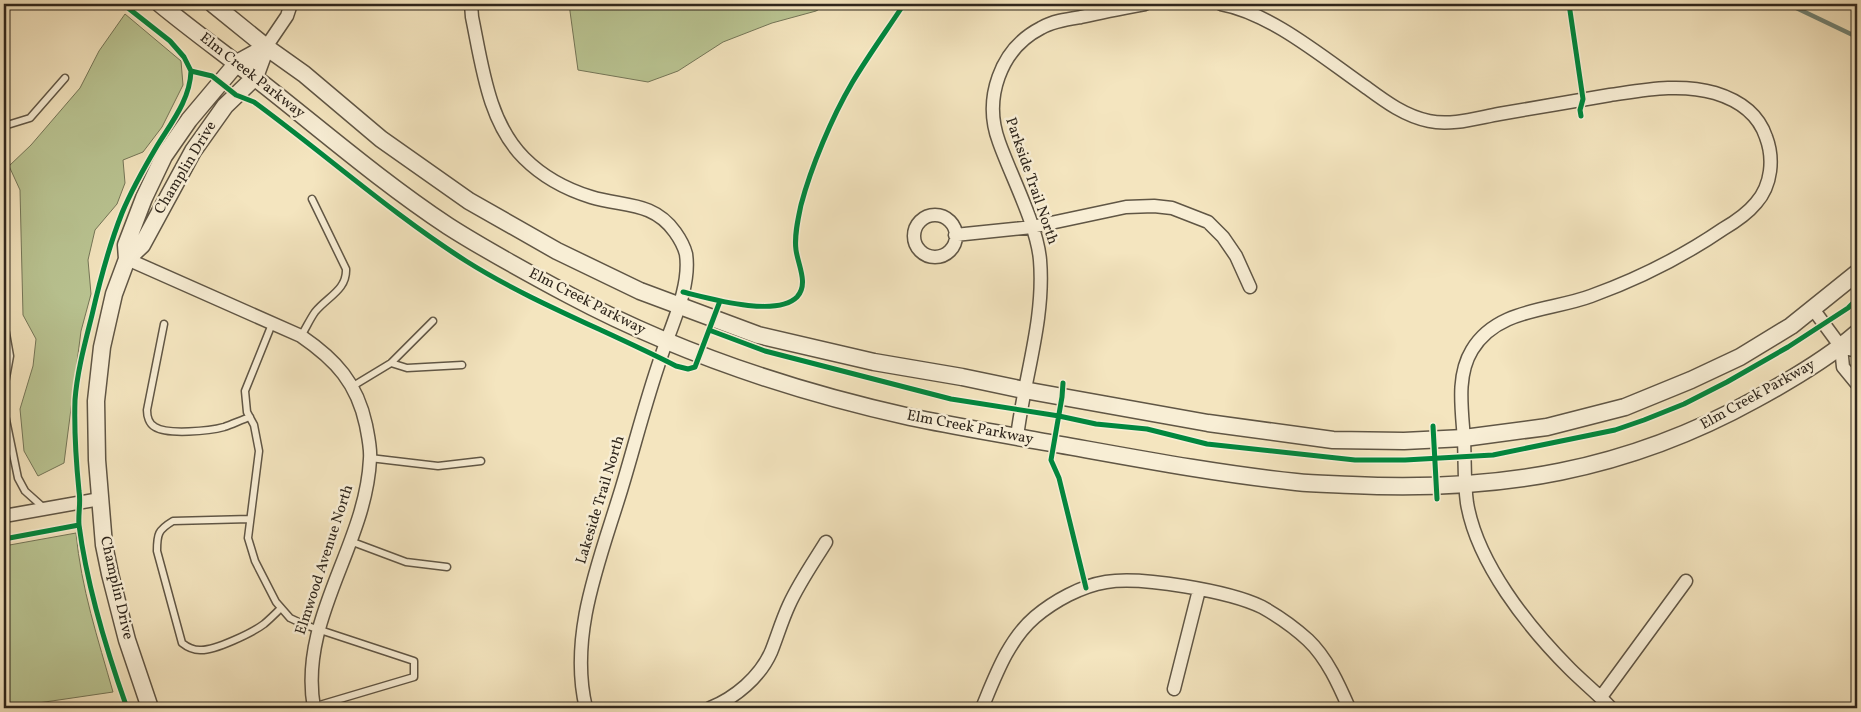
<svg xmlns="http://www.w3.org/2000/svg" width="1861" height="712" font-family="Vollkorn,serif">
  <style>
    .green { fill: #bac593; stroke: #747658 }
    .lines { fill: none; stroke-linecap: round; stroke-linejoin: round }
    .stream { stroke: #708275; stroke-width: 4.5 }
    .service-casing { stroke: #605645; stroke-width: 9 }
    .minor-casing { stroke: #605645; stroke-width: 15 }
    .tertiary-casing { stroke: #605645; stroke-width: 19 }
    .service { stroke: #f8eed5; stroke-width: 6 }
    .minor { stroke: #f8eed5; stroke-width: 12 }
    .tertiary { stroke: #f8eed5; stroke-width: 16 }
    .cycleway-casing { stroke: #f8eed5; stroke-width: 8 }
    .cycleway { stroke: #00873e; stroke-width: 5 }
    .labels { text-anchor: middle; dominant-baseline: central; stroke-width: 5; stroke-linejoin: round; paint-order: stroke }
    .street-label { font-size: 15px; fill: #2f261c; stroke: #f8eed5 }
  </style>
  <rect width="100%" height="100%" fill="#f4e5bf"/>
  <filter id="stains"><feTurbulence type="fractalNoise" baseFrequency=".004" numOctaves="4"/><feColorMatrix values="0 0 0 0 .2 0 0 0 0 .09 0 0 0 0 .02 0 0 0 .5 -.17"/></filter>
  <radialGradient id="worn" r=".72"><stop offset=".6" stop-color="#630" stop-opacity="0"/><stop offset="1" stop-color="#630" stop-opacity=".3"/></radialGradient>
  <path class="green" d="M569,4H828L816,11L772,23L723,42L678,71L648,82L578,70Z
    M125,14L181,61L183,85L162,127L143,152L123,160L125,183L117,204L95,230L88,260L91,294L81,331L64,463L38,476L24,451L20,409L33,366L36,339L23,315L20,190L9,166L31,145L80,88L99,51Z
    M76,533C81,588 98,639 113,692L4,708V546Z"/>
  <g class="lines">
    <path class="stream" d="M1788,4L1857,37"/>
    <defs>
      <path id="service" d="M4,126L30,118L65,78
        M4,322L10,356L4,389
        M164,324L147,410C147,416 149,424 155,427C167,435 210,431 224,427C233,424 241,420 250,417
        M272,324L245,391L247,412L254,425L259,451L248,538L255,561L276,602L290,618L305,625L414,661V677L313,707
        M301,336C306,328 310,319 315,312C327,297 347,290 346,269L312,199
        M391,363L407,368L462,365
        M353,386L391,363L433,321
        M4,410L18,478L25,491L44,508
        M370,458L438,466L481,461
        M250,519L173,521C158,530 157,534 157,551L182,643C187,647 192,650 200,650C214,651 252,633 264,624C270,619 276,613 281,608
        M350,541L406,562L447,567"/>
      <path id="minor" d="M471,4L472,17C482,65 488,122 524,158C543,177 565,189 591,197C623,207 653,201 675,232C680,239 684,246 686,254C691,287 671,326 661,357C646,400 635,444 622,487C601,557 568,634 586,708
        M1221,4C1271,13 1325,59 1367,88C1386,102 1405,116 1429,121C1451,126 1477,118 1499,114C1536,108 1573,101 1610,95C1645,90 1680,83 1715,93C1738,100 1758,113 1766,137C1774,158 1772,185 1756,203C1747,214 1735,222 1723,229C1682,257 1638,279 1591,296C1551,311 1497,308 1472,350C1456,376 1462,410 1464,440C1465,461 1464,482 1467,503C1477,563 1528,627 1570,669C1583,682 1598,694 1611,708
        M266,47L287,16L291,4
        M914 236a21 21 0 1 1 42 0a21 21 0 1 1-42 0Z
        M955,235L1032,227L1126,207L1154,206L1172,208L1208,222L1223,237L1236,256L1250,287
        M127,259L301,336C336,360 357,383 366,425C368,436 371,448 370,459C366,546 298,619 314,708
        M1813,309L1841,347L1843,367L1857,384
        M1841,347L1857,351
        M1017,437C1024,378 1045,320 1040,260C1037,225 1011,176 999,142C983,99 1000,49 1041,28C1053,21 1068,19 1081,17C1102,12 1123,8 1145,4
        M4,516L100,499
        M1174,689L1199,590
        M1601,697L1686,581
        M710,708C735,698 760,677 771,652C777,637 782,620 789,605C799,583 813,563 826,542
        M982,708C995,677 1008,640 1035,617C1054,601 1081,586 1106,582C1141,576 1229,591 1262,607C1278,616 1295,628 1308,640C1327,658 1339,685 1349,708"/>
      <path id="tertiary" d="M160,4C194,32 229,57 263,84C324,132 383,183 448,226C487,251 528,273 569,295C676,352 793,391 910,417C953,426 996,433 1039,441C1124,456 1210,473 1296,482C1315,484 1333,484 1352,485C1499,492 1626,471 1756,399C1791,380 1827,359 1857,333
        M213,4L266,47L304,74L381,139L469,201L557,251L640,291L758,335L874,362L962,377L1024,390L1208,423L1333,440L1404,441L1464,438L1547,427L1625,407L1691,380L1740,357L1791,326L1857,273
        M127,259L142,245L193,151L225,106L255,77L266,47
        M150,708L127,640L110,574L104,545L97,460L96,401L102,347L114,294L127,259L126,245L144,198L164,156L189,120L237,63L266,47"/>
    </defs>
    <use href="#service" class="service-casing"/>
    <use href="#minor" class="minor-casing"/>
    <use href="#tertiary" class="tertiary-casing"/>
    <use href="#service" class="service"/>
    <use href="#minor" class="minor"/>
    <use href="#tertiary" class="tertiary"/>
    <defs>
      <path id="cycleway" d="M123,4L170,41L184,57L191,71L212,76L236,95L254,102C325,154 392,214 466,261C531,302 608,331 676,366L688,369L695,367L720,301
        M1569,4L1583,99L1580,110L1581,116
        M683,292C708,298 776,318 797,297C809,284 798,265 796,250C794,236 798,219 801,205C811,167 832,117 852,83C868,56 887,30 904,4
        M709,330L765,351L951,399L1059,416L1096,424L1147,429L1207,444L1355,460H1405L1493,455L1615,430L1644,420L1684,404L1727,382L1788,347L1848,308L1857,299
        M1063,383L1062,397L1051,460L1059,478L1086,588
        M1433,426L1437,499
        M4,539L79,525
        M127,708C106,649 87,587 79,525C78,514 81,502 79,491C76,461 74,431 75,400C77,372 85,343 92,315C100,280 109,246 122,213C132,189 144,168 157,146C171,123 190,100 191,71"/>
    </defs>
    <use href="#cycleway" class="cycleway-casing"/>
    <use href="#cycleway" class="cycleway"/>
  </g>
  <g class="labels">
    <g class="street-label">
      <text transform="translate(252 76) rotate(38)">Elm Creek Parkway</text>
      <text transform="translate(186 168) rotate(-59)">Champlin Drive</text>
      <text transform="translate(1031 181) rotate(71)">Parkside Trail North</text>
      <text transform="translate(587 302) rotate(27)">Elm Creek Parkway</text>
      <text transform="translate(1758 395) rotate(-29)">Elm Creek Parkway</text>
      <text transform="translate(970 428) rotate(11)">Elm Creek Parkway</text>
      <text transform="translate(601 500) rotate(-73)">Lakeside Trail North</text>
      <text transform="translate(325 560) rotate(-72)">Elmwood Avenue North</text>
      <text transform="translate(116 588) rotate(77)">Champlin Drive</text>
    </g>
  </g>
  <rect width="1861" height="712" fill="none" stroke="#f4e5bf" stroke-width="20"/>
  <rect x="5" y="5" width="1851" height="702" fill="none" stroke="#2f261c" stroke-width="2.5"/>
  <rect x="10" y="10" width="1841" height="692" fill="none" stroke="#2f261c"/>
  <rect width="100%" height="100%" filter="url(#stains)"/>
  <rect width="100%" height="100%" fill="url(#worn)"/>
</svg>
